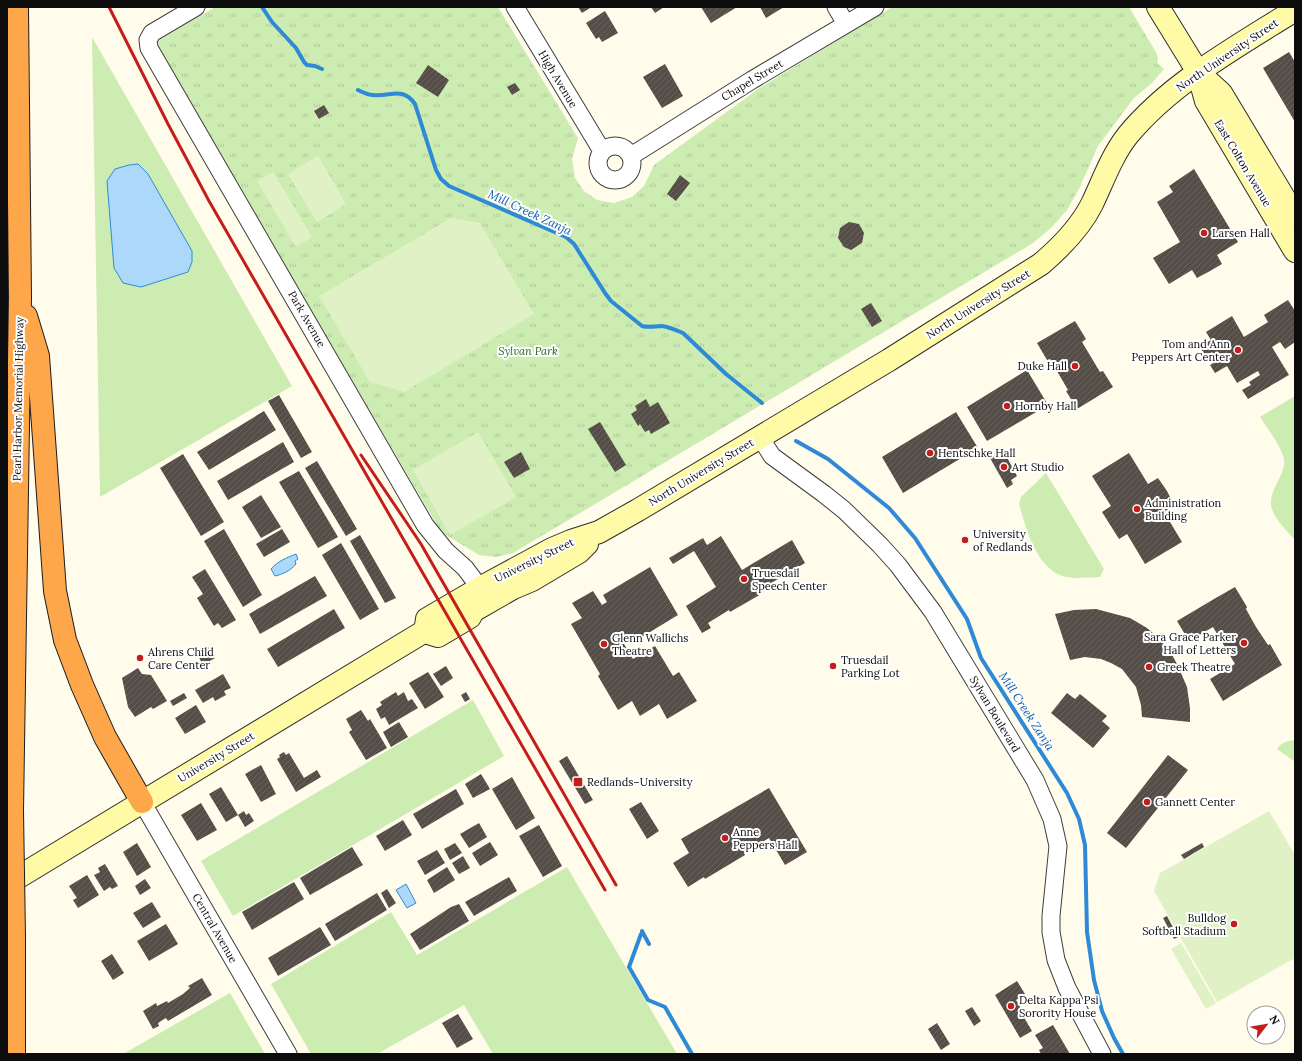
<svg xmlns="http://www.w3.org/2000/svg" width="1302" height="1061" font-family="Lora,serif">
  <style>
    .grass { fill: #cdecb2 }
    .park { fill: url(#park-tufts) }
    .pitch { fill: #e0f2c5 }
    .water { fill: #acd9fa; stroke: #2e8ad6 }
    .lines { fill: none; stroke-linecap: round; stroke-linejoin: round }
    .stream { stroke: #2e8ad6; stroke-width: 4 }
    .building { fill: url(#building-hatch) }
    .street-casing { stroke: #3f3f3f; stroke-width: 19 }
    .secondary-casing { stroke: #2e2e2e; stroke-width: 24 }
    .highway-casing { stroke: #1d1d1d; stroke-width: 24 }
    .street { stroke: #fff; stroke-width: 17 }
    .secondary { stroke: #fffaa6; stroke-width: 22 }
    .highway { stroke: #fea64a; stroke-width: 22 }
    .rail { stroke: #c51d1b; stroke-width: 3 }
    .highway-bridge-casing { stroke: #1d1d1d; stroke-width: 24; stroke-linecap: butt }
    .highway-bridge { stroke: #fea64a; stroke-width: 22 }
    .poi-dot { fill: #c51d1b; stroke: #fff; stroke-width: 1.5 }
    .labels { text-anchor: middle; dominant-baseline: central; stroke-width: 4; stroke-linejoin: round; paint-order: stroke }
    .street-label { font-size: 11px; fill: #0c0c0c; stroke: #fff }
    .poi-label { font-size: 11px; fill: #0c0c0c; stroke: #fff; text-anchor: start }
    .park-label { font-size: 11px; font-style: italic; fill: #256719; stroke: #fff }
    .water-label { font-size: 12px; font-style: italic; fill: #0e5ba5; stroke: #fff }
  </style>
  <defs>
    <pattern id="park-tufts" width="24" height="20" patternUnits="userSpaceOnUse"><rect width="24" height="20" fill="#cdecb2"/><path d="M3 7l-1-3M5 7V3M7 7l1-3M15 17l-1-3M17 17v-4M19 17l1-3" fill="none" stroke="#afc998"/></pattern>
    <pattern id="building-hatch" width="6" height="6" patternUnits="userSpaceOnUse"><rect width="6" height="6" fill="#554e48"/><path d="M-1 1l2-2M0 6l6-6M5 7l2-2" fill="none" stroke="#68635e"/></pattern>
  </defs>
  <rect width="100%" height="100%" fill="#fffceb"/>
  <path class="grass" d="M92,37L292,386L100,497Z
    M1295,396V540C1285,528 1266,513 1272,495C1273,490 1276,486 1278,481C1281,475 1285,467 1284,460C1282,447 1267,428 1260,417Z
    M1046,473L1104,569L1100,577C1088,577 1071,580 1060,575C1035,565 1026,527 1019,504L1021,497Z
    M473,700L504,756L233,916L201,861Z
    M1295,740V762L1277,749C1282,742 1287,741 1295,740Z
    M567,867L677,1054H493L464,1005L377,1054H311L271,984L391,912L417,955Z
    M230,993L265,1054H123Z"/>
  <path class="park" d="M215,7H498L578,138L572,159L575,178L584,191L597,200L614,203L632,197L644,186L654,165L761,87L892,7H1129L1157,54L1158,58L1157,63L1164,69L1152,83L1134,98L1098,146L1079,189L1067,210L1051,228L1033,243L513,553L496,557L479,555L441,532L158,49V41Z"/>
  <path class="pitch" d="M318,156L346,204L317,222L288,174Z
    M273,172L312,237L296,247L257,181Z
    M451,218L480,223L534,314L404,392L370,382L319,296Z
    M478,432L516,497L450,535L413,470Z
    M1269,811L1295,855V958L1217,1002L1154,891L1160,873Z
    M1181,943L1216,1003L1206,1009L1171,949Z"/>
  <path class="water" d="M138,164L148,174L192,251V262L188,272L141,287L123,283L114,268L107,181L115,169L129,165Z
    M296,554L298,559L295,561L296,564C290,571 283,574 275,576L271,569C278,561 286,558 296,554Z
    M406,884L416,903L407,908L396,890Z"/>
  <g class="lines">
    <path class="stream" d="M262,7L272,22L296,48L304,62L307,65L315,66L322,69
      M358,90C362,92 368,95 373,95C391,97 402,86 415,104L436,170L441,179L449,186L566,237L574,244L605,293L611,301L642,326C649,328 655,326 662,326C669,327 676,330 683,333L726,374L762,403
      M796,441L828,459L889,508L915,538L967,619L981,658L1067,793L1079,819L1085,845L1087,932L1094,980L1102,1011L1114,1038L1123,1054
      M642,931L643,933L641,934L629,967L648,1000L665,1007L692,1054
      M643,933L649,944"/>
  </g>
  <path class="building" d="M578,7H590V8L582,13Z
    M651,7H664L655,13Z
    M701,7H737L711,23Z
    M760,7H784L766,18Z
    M605,11L618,33L602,42L599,37L596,39L586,23Z
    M1289,52L1295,62V122L1263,68Z
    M665,64L683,96L662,108L643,77Z
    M428,65L449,80L438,97L416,83Z
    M515,83L520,90L512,95L507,87Z
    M324,105L329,113L319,119L314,111Z
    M1194,169L1238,242L1217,255L1222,264L1210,271L1197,278L1192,270L1169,284L1153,258L1180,242L1157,202L1173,192L1169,186Z
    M680,175L690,183L676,201L667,194Z
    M849,222L859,224L864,233L862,243L851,250L844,247L838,238L840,228Z
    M1288,300L1295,311V342L1285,349L1280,342L1272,347L1289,375L1248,399L1242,390L1251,385L1249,382L1260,375L1258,371L1237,383L1227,366L1215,373L1210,365L1217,361L1212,352L1205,356L1200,347L1211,340L1206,332L1232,316L1244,337L1268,322L1264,315Z
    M871,303L882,321L872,327L861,309Z
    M1075,321L1086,339L1082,342L1100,372L1103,371L1113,387L1077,409L1066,391L1068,390L1050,359L1047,360L1037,343Z
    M1027,370L1048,405L987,441L967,407Z
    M279,395L312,452L301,458L268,401Z
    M646,399L650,407L658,402L670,423L651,434L649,430L645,432L640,424L638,426L631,414L637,410L635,406Z
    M264,411L276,430L209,470L197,452Z
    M956,412L978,448L903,493L882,457Z
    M600,422L626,465L615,472L588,429Z
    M283,442L294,462L228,500L217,481Z
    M1003,450L1017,476L1011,480L1013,484L1007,488L990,458Z
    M521,452L530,469L514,478L504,462Z
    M1129,453L1148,484L1158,478L1167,491L1174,505L1164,512L1182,542L1145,564L1127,534L1119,539L1102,512L1111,506L1092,476Z
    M183,454L224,522L201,536L160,468Z
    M317,461L357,529L346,536L305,468Z
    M299,471L338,537L318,548L279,482Z
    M261,495L281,527L261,538L242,507Z
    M224,529L262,595L243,607L204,541Z
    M282,529L290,542L264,557L256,544Z
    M360,535L396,598L385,603L350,541Z
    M721,536L742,570L792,540L805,563L761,589L763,593L730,612L729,610L708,623L711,628L702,633L686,606L716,587L694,551L673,564L669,558L703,538L707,545Z
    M341,543L379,609L360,620L322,555Z
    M650,567L678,615L632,643L628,636L621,639L633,659L655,646L673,676L679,672L697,701L667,719L659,704L640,716L632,701L618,710L598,676L600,674L571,624L582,618L572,603L593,591L602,605L607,602L603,595Z
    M205,569L236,620L222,628L218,623L214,626L197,598L203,594L192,577Z
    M315,576L327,596L260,634L249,614Z
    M1235,587L1247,607L1246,609L1256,627L1268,645L1270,644L1282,665L1223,701L1210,679L1235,664L1213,627L1189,641L1177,621L1214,599Z
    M334,609L345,628L278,667L267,649Z
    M1096,609L1130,618L1147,628L1155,635L1170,651L1178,666L1187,687L1190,708V722L1142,717L1141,705L1136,687L1122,669L1111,663L1101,659L1085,657L1070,660L1055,614L1074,610Z
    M208,647L215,658L203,665L197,654Z
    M446,666L453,678L441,686L433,674Z
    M138,668L142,674L151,675L167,701L153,709L151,707L135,717L128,707L122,678Z
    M428,672L444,697L425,709L409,683Z
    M223,674L231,688L224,691L226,695L215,701L213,697L203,703L195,690Z
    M396,692L398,696L404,692L408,701L412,699L418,708L389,725L385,717L381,719L376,709L382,705L380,702Z
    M466,692L470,699L465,702L461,695Z
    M184,693L187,698L173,706L170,701Z
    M1067,693L1075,699L1080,694L1107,716L1102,721L1110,728L1093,748L1051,713Z
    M196,705L206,722L185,734L175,718Z
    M361,710L368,721L370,719L387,748L366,760L349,732L352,730L346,719Z
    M399,722L408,737L391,747L383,732Z
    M284,752L286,755L289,753L304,778L317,770L321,777L296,792L277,759L280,757L279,755Z
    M1168,755L1188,770L1126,848L1107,833Z
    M567,756L593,800L585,804L559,761Z
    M261,765L276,794L261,802L245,774Z
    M481,774L490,789L473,798L465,784Z
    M512,777L535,818L516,830L492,789Z
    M221,787L238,815L226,822L209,794Z
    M769,788L807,852L785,865L769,838L744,853L745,855L705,879L704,877L688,887L673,863L689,853L681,839Z
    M456,789L464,804L422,829L413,814Z
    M641,802L659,831L647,839L629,809Z
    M201,803L217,830L197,841L181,815Z
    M244,811L246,815L249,813L254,821L245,827L238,815Z
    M403,820L412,835L385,851L376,836Z
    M479,823L487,837L469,848L460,834Z
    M539,825L562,866L543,877L519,836Z
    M490,842L498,855L480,866L472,853Z
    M137,843L151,867L137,876L123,852Z
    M455,843L462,853L450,860L444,849Z
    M1202,843L1204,847L1184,859L1181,855Z
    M352,847L363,865L310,895L300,878Z
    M437,850L445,863L425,875L417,861Z
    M463,856L470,868L459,874L452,863Z
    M105,864L118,886L112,889L110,887L104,891L94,875L100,872L98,868Z
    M447,867L455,880L434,893L427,880Z
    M87,875L99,895L78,908L73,900L77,898L69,886Z
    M509,877L517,891L474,916L465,902Z
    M145,879L151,888L140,895L135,886Z
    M294,882L304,899L252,930L242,912Z
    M387,889L396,903L389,908L381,893Z
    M377,893L387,910L335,941L325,924Z
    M152,902L161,917L143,928L133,913Z
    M459,904L469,921L420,950L410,934L451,907Z
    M1167,916L1178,937L1174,939L1163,918Z
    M166,924L178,944L149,961L137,941Z
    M320,927L331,945L278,976L268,958Z
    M112,954L124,973L113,980L101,961Z
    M202,978L212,995L168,1021L166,1018L158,1023L159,1026L153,1029L143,1011L156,1003L157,1006L167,1001L168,1003L183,994L190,988L188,986Z
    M1017,981L1025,994L1016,1000L1024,1013L1022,1014L1032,1031L1020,1038L995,995Z
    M972,1007L981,1021L974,1026L965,1011Z
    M458,1014L473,1039L457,1048L442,1023Z
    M937,1023L950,1044L941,1050L928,1029Z
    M1053,1025L1070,1054H1041L1039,1050L1043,1048L1035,1035Z"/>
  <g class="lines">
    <defs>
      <path id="street" d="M196,7L152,33L148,40L149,48L425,525L446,551L465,568L480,588
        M515,7L602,151
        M836,7L846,24
        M598 163a17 17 0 1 1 34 0a17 17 0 1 1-34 0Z
        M631,156L752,80L875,7
        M760,437L772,456L824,494L844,510L880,545L898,565L933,612L1035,780L1052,819L1058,846L1051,916V932L1056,960L1067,988L1102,1054
        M142,802L288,1054"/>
      <path id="secondary" d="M1158,7L1198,72L1206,101L1295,251
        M1198,72L1221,93L1295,216
        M425,632L427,619L480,588L552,549L571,541L599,532L638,510L889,360L1041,264C1061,247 1080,228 1092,204C1103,181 1112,155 1128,135C1172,82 1238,46 1295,10
        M7,884L420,634L425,632L438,636L470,617L473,611L513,588L532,580L579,552L587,544"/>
      <path id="highway" d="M26,316L38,356L55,591L65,640L82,685L105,737L142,802
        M12,811L20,297L17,7
        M14,937V1054"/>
    </defs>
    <use href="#street" class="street-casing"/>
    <use href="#secondary" class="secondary-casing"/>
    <use href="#highway" class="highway-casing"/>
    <use href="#street" class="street"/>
    <use href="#secondary" class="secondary"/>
    <use href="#highway" class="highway"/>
    <path class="rail" d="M109,7L168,124L209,201L605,890
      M361,455L421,544L616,885"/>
    <defs>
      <path id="highway-bridge" d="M12,811L14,937"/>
    </defs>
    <use href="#highway-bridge" class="highway-bridge-casing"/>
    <use href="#highway-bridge" class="highway-bridge"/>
  </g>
  <g class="poi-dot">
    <circle cx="1204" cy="233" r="4"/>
    <circle cx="1238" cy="350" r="4"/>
    <circle cx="1075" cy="366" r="4"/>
    <circle cx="1007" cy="406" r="4"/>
    <circle cx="930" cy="453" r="4"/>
    <circle cx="1004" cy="467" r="4"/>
    <circle cx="1137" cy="509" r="4"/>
    <circle cx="965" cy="540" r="4"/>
    <circle cx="744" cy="579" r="4"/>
    <circle cx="1244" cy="643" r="4"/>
    <circle cx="604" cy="644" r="4"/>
    <circle cx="140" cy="658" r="4"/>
    <circle cx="833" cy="666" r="4"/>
    <circle cx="1149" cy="667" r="4"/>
    <rect x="573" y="777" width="10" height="10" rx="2"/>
    <circle cx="1147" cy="802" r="4"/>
    <circle cx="725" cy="838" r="4"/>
    <circle cx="1234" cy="924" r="4"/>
    <circle cx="1011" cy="1006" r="4"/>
  </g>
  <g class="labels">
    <g class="street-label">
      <text transform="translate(1227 55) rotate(-34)">North University Street</text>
      <text transform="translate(558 79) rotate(59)">High Avenue</text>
      <text transform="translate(752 80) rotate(-31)">Chapel Street</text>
      <text transform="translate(1243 163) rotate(59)">East Colton Avenue</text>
      <text transform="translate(978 304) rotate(-32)">North University Street</text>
      <text transform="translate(307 319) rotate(60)">Park Avenue</text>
      <text transform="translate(18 399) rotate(-89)">Pearl Harbor Memorial Highway</text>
      <text transform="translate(701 472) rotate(-31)">North University Street</text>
      <text transform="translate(534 560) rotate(-26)">University Street</text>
      <text transform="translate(995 714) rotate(59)">Sylvan Boulevard</text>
      <text transform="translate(216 757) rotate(-31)">University Street</text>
      <text transform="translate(215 928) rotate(60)">Central Avenue</text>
    </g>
    <g class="poi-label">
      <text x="1212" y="233">Larsen Hall</text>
      <text x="1230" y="344" text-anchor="end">Tom and Ann<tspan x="1230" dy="13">Peppers Art Center</tspan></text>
      <text x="1067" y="366" text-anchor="end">Duke Hall</text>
      <text x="1015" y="406">Hornby Hall</text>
      <text x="938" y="453">Hentschke Hall</text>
      <text x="1012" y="467">Art Studio</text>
      <text x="1145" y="503">Administration<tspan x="1145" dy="13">Building</tspan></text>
      <text x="973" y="534">University<tspan x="973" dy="13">of Redlands</tspan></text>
      <text x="752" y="573">Truesdail<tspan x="752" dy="13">Speech Center</tspan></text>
      <text x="1236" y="637" text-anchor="end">Sara Grace Parker<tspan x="1236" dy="13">Hall of Letters</tspan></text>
      <text x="612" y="638">Glenn Wallichs<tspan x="612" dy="13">Theatre</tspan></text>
      <text x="148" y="652">Ahrens Child<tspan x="148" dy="13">Care Center</tspan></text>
      <text x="841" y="660">Truesdail<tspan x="841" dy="13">Parking Lot</tspan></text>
      <text x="1157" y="667">Greek Theatre</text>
      <text x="587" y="782">Redlands–University</text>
      <text x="1155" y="802">Gannett Center</text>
      <text x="733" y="832">Anne<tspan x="733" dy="13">Peppers Hall</tspan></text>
      <text x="1226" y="918" text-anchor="end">Bulldog<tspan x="1226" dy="13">Softball Stadium</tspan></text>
      <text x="1019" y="1000">Delta Kappa Psi<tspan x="1019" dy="13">Sorority House</tspan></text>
    </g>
    <g class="park-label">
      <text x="528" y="351">Sylvan Park</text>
    </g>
    <g class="water-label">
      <text transform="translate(530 212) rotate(25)">Mill Creek Zanja</text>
      <text transform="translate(1027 711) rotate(57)">Mill Creek Zanja</text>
    </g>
  </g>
  <rect width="1302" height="1061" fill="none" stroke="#0c0c0c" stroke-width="16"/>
  <g transform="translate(1266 1025) rotate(59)"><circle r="19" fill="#ffffff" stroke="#9e9e9e"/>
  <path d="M0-3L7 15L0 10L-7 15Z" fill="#c51d1b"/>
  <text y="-6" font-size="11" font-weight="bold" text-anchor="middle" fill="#0c0c0c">N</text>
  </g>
</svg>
